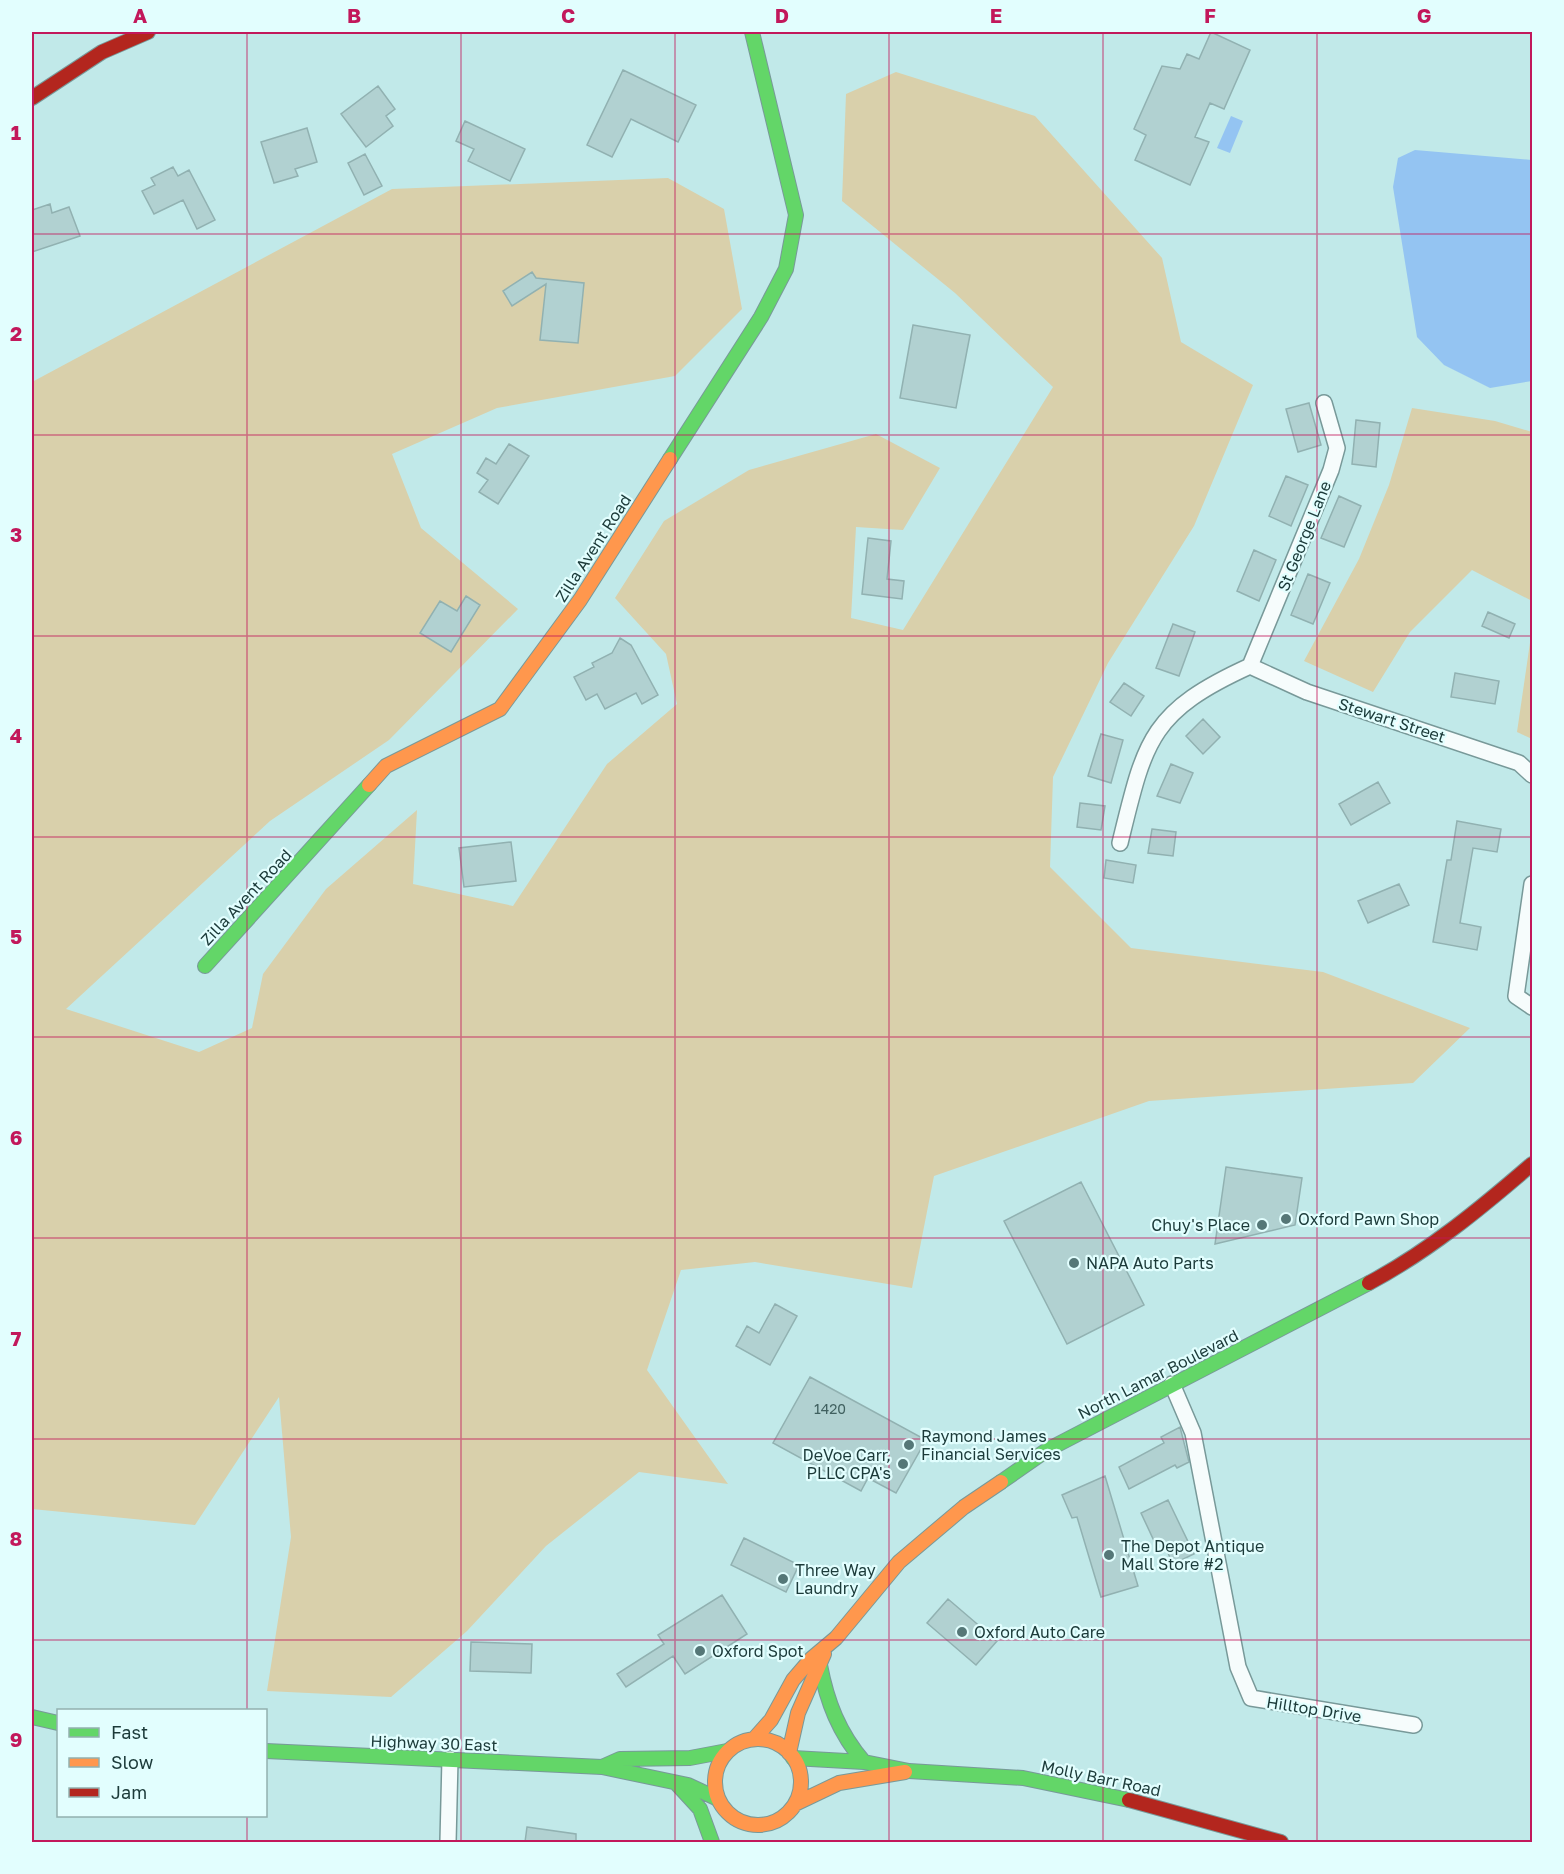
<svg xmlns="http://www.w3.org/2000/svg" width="1564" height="1874" font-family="'Golos Text',sans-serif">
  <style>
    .green { fill: #d9d0ab }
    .water { fill: #94c4f2 }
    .building { fill: #b1d1d1; stroke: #91b1b1; stroke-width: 1.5 }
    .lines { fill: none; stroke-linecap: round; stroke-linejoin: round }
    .street-casing { stroke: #789999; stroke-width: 18 }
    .fast-casing { stroke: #789999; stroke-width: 16 }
    .slow-casing { stroke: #789999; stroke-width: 16 }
    .jam-casing { stroke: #789999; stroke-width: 16 }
    .street { stroke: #f6fcfc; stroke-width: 15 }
    .fast { stroke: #63d668; stroke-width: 14 }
    .slow { stroke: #ff974d; stroke-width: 14 }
    .jam { stroke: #b3261e; stroke-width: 14 }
    .grid { fill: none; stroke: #c2185b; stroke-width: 1.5; stroke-opacity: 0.55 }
    .poi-dot { fill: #577; stroke: #e2fefe; stroke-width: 2 }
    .labels { text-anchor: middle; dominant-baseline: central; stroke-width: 4.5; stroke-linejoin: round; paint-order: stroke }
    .number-label { font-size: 14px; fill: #40605f }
    .street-label { font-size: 16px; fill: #1b3a39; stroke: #e2fefe }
    .poi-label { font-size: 16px; fill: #1b3a39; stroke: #e2fefe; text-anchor: start }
    .neatline { fill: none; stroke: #c2185b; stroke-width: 2 }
    .grid-label { font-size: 20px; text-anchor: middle; font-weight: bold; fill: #c2185b }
  </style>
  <rect width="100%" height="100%" fill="#c1e9e9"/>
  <path class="green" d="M896,72L1035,116L1162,258L1181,342L1253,385L1194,526L1108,663L1053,777L1050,867L1131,948L1323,972L1470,1028L1413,1083L1149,1101L934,1176L912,1288L755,1262L681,1270L647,1370L728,1484L639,1472L546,1546L467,1631L391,1697L267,1691L291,1537L279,1397L195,1525L32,1509V382L392,189L668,178L724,209L742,309L675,376L497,408L392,454L421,528L518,609L389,740L270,821L66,1009L199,1052L252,1028L263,974L326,889L417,810L413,884L513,906L607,764L677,704L666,654L615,598L664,521L749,470L876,434L940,468L903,530L856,527L851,618L903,630L1053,387L955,293L842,201L846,94Z
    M1412,408L1495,421L1532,432V601L1472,570L1410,632L1373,692L1304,661L1359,559L1389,485Z
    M1532,629V739L1517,732Z"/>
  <path class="water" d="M1231,116L1243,121L1230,153L1217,148Z
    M1415,150L1532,160V381L1490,388L1444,365L1417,337L1393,187L1398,158Z"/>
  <path class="building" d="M1211,32L1250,50L1224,109L1210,103L1195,137L1209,142L1190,185L1135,160L1146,135L1134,129L1162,66L1180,69L1187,54L1199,59Z
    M623,70L696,105L678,142L631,119L612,157L587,145Z
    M378,86L395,109L386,116L393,126L366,147L341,114Z
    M465,121L525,149L510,181L468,161L474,149L456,141Z
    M307,128L317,162L295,169L298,176L274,183L261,142Z
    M365,154L382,186L364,195L348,163Z
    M173,167L178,176L189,170L215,220L197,229L183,200L154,214L142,191L155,185L151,178Z
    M50,204L52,213L69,207L80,236L32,252V210Z
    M532,272L536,278L584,283L578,343L540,340L546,284L512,306L503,291Z
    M913,325L970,335L956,408L900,398Z
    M1309,403L1321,445L1298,452L1286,409Z
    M1356,420L1380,423L1376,467L1352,464Z
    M509,444L529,456L498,504L479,492L488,480L477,473L486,458L496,464Z
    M1286,476L1308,485L1291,526L1269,516Z
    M1339,496L1361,506L1344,547L1321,538Z
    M868,538L891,541L887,579L904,581L902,599L862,594Z
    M1254,550L1276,560L1259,601L1237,591Z
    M1308,574L1330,583L1313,624L1291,615Z
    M466,596L480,605L451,652L420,633L440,601L457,611Z
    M1488,612L1515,624L1509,638L1482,626Z
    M1173,624L1195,632L1179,676L1156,668Z
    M620,638L631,645L658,695L642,704L636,693L605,709L597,694L586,700L574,677L594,667L592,663L612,653Z
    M1455,673L1499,681L1495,704L1451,697Z
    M1124,683L1144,696L1131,716L1110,702Z
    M1203,719L1220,737L1203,754L1186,736Z
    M1101,734L1123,740L1111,783L1088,776Z
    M1171,764L1193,773L1180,803L1157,796Z
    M1378,782L1390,803L1351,825L1339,804Z
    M1080,803L1105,806L1101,830L1077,827Z
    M1457,821L1501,829L1497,852L1473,848L1460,923L1481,927L1477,950L1433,942L1447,860H1451Z
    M1152,829L1176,832L1173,856L1148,853Z
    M511,842L516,881L464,887L459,848Z
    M1106,860L1136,865L1133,883L1104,878Z
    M1399,884L1409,905L1368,923L1358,901Z
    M1226,1167L1302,1178L1295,1225L1215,1244Z
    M1081,1182L1144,1305L1067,1344L1004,1221Z
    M775,1304L797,1316L770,1365L736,1346L747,1326L759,1333Z
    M810,1377L926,1440L896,1493L868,1478L861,1491L773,1443Z
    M1180,1427L1189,1462L1177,1468L1175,1465L1129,1489L1119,1467L1164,1443L1161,1437Z
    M1105,1476L1138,1586L1101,1597L1077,1517L1072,1518L1062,1495Z
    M1168,1500L1194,1554L1173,1564L1162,1540L1155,1543L1141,1513Z
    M744,1538L799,1565L786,1592L731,1565Z
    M722,1595L747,1634L685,1674L673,1656L626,1687L617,1674L664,1644L658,1635Z
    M948,1599L997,1641L976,1665L927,1623Z
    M471,1642L532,1644L531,1673L470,1671Z
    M527,1827L576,1834V1842H525Z"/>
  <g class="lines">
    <defs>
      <path id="street" d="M1250,666L1307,692L1519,763L1532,775
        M1250,666L1331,470L1337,448L1324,403
        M1120,843C1145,741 1149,712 1250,666
        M1532,884L1516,996L1532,1007
        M1172,1384L1193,1433L1238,1667L1251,1698L1414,1725
        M448,1842L450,1759"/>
      <path id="fast" d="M670,459L761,317L786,269L796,215L752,32
        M205,966L369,785
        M1001,1482L1047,1450L1369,1283
        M820,1665C827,1702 839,1733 864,1762
        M32,1717L58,1723
        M266,1751L602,1767L688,1785L718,1799
        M793,1758L864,1762L909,1771L1023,1778L1129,1800
        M602,1767L620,1759L690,1758L727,1751
        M677,1784L700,1809L712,1842"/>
      <path id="slow" d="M369,785L386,766L500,709L580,600L670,459
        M715 1782a43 43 0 1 1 86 0a43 43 0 1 1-86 0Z
        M754,1739L771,1720L793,1680L811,1659L836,1638L899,1562L964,1507L1001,1482
        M789,1753L798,1713L824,1654
        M795,1804L839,1783L905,1772"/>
      <path id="jam" d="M32,98L102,52L148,32
        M1369,1283C1429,1251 1481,1208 1532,1164
        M1129,1800L1281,1842"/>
    </defs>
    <use href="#street" class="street-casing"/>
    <use href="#fast" class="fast-casing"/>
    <use href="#slow" class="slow-casing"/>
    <use href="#jam" class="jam-casing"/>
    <use href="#street" class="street"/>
    <use href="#fast" class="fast"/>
    <use href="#slow" class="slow"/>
    <use href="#jam" class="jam"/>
  </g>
  <path class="grid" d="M247,32V1710M461,32V1842M675,32V1842M889,32V1842M1103,32V1842M1317,32V1842M32,234H1532M32,435H1532M32,636H1532M32,837H1532M32,1037H1532M32,1238H1532M32,1439H1532M32,1640H1532M247,1816V1842"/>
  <g class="poi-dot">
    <circle cx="1286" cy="1219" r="6"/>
    <circle cx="1262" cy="1225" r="6"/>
    <circle cx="1074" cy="1263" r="6"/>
    <circle cx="909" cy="1445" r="6"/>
    <circle cx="903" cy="1464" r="6"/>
    <circle cx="1109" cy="1555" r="6"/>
    <circle cx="783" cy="1579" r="6"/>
    <circle cx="962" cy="1632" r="6"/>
    <circle cx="700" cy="1651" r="6"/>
  </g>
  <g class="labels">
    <g class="number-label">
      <text x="830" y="1408">1420</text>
    </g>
    <g class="street-label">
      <text transform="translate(1304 536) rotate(-68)">St George Lane</text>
      <text transform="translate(593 548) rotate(-57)">Zilla Avent Road</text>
      <text transform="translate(1392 720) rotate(18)">Stewart Street</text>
      <text transform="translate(246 897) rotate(-47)">Zilla Avent Road</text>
      <text transform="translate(1158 1374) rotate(-27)">North Lamar Boulevard</text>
      <text transform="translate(1314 1709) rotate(9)">Hilltop Drive</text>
      <text transform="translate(434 1743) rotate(2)">Highway 30 East</text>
      <text transform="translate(1101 1778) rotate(12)">Molly Barr Road</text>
    </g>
    <g class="poi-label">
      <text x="1298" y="1219">Oxford Pawn Shop</text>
      <text x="1250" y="1225" text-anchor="end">Chuy's Place</text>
      <text x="1086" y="1263">NAPA Auto Parts</text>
      <text x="921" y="1436">Raymond James<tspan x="921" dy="18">Financial Services</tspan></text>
      <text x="891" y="1455" text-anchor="end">DeVoe Carr,<tspan x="891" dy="18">PLLC CPA's</tspan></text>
      <text x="1121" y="1546">The Depot Antique<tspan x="1121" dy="18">Mall Store #2</tspan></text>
      <text x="795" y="1570">Three Way<tspan x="795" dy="18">Laundry</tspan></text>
      <text x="974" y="1632">Oxford Auto Care</text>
      <text x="712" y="1651">Oxford Spot</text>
    </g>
  </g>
  <rect width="1564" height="1874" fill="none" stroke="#e2fefe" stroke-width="66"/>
  <rect x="57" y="1709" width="210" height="108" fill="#e2fefe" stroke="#92b0af" stroke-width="1.5"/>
  <rect x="69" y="1728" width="30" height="9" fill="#63d668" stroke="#92b0af" stroke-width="1.5"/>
  <text x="111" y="1739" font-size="18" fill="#1b3a39">Fast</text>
  <rect x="69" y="1758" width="30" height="9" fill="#ff974d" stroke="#92b0af" stroke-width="1.5"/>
  <text x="111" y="1769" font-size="18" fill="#1b3a39">Slow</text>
  <rect x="69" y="1788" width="30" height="9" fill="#b3261e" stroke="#92b0af" stroke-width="1.5"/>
  <text x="111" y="1799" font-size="18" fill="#1b3a39">Jam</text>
  <rect x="33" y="33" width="1498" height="1808" class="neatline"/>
  <g class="grid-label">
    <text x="140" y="23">A</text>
    <text x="354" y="23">B</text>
    <text x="568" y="23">C</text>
    <text x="782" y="23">D</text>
    <text x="996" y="23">E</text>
    <text x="1210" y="23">F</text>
    <text x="1424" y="23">G</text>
    <text x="16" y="140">1</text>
    <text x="16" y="341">2</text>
    <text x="16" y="542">3</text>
    <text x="16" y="743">4</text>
    <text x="16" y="944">5</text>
    <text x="16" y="1145">6</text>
    <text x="16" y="1346">7</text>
    <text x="16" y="1546">8</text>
    <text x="16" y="1747">9</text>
  </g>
</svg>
